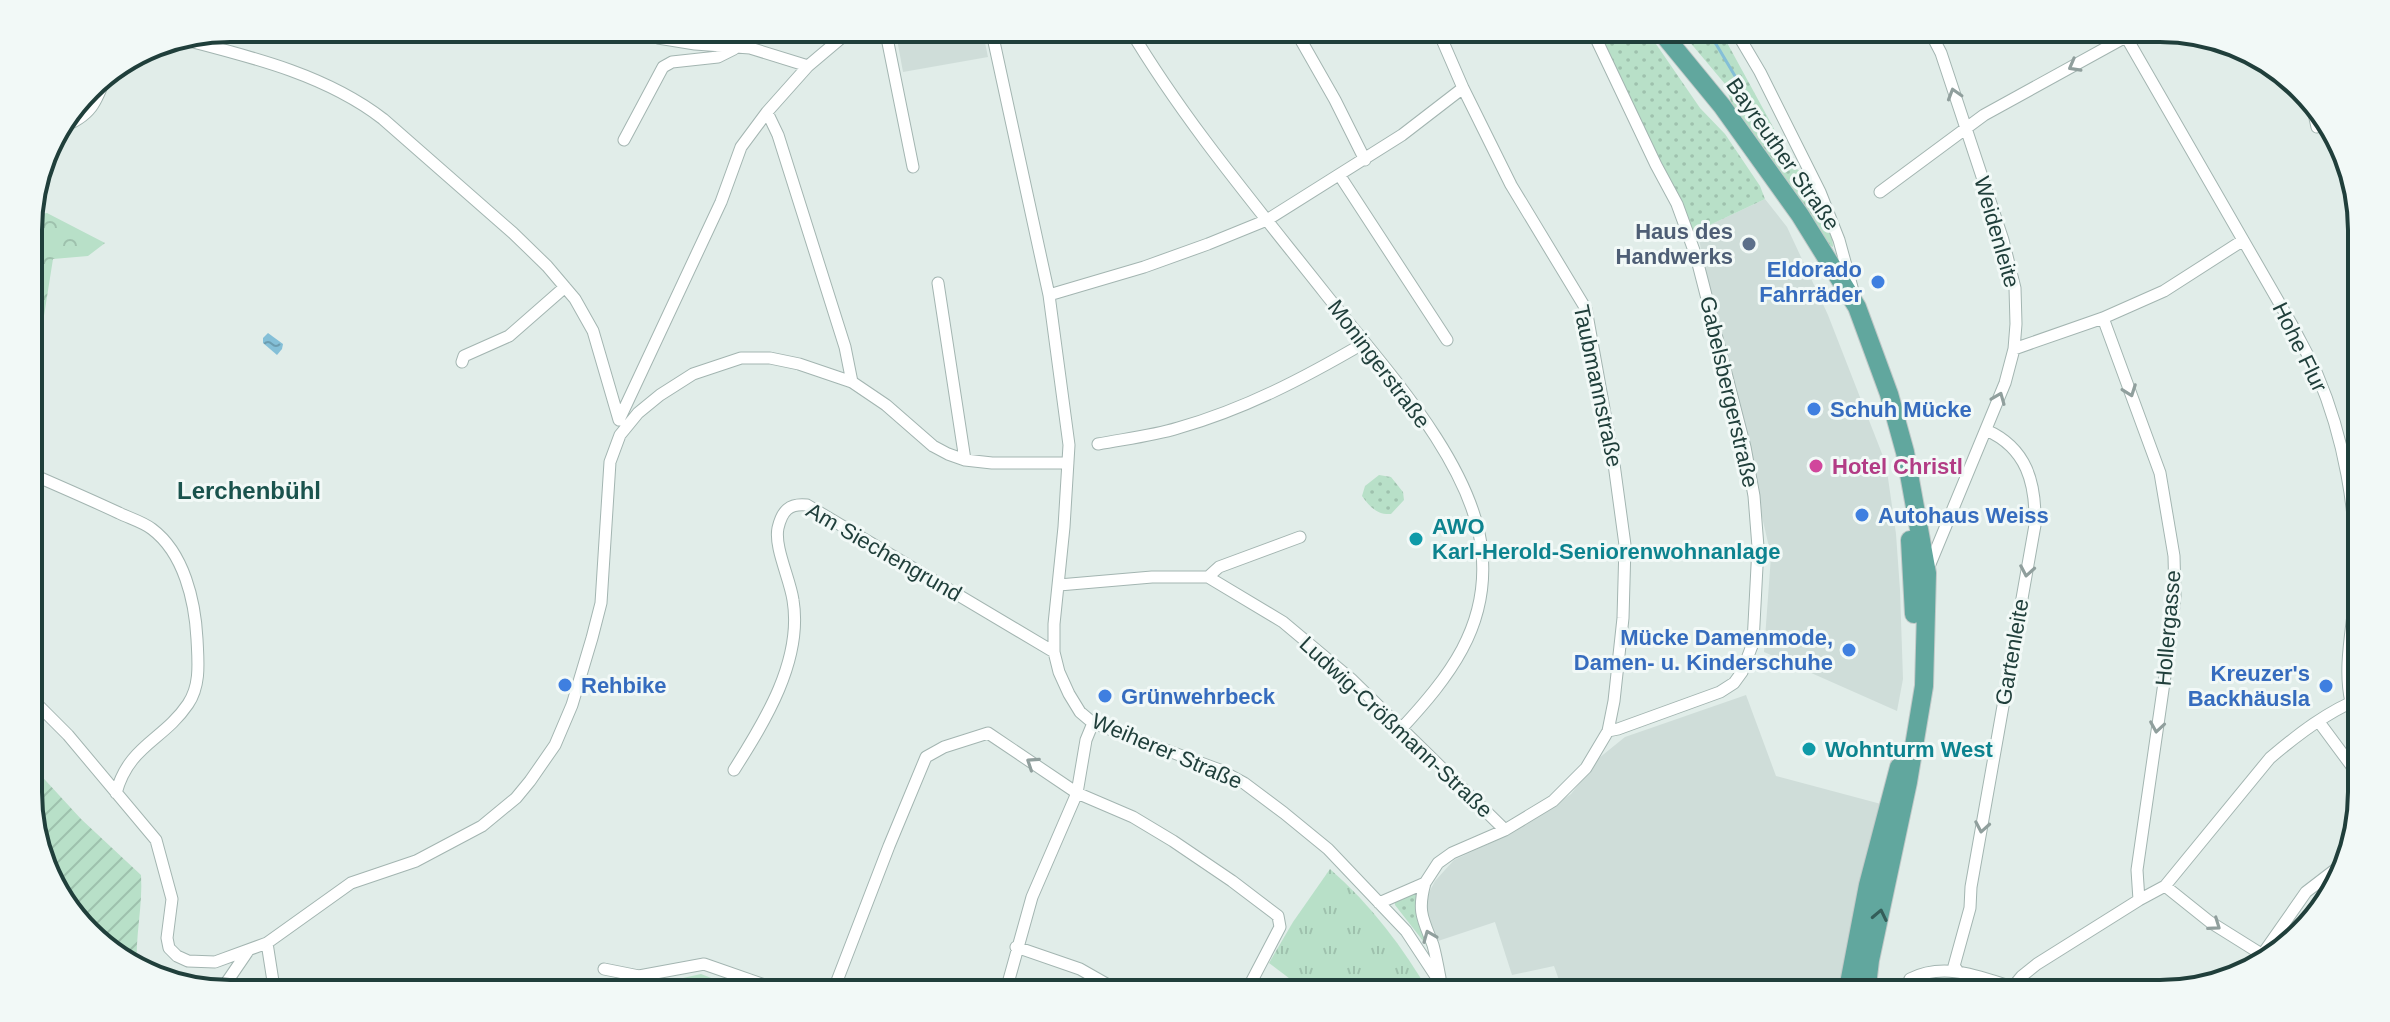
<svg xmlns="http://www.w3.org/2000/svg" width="2390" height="1022" font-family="Arial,sans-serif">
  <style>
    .built { fill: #cfddd9 }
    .grass { fill: url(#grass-dots) }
    .forest { fill: url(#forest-crowns) }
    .cemetery { fill: url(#cemetery-stones) }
    .park { fill: url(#park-tufts) }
    .garden { fill: url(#garden-furrows) }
    .water { fill: url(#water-ripples) }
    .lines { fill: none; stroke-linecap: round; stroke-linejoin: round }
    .stream { stroke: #84bfd7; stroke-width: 3 }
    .street-casing { stroke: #a3b5b1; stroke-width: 13 }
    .secondary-casing { stroke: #9ebab4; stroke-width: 18 }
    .primary-casing { stroke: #c1c9c8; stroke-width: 20 }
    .street { stroke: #fff; stroke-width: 11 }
    .secondary { stroke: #fff; stroke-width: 16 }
    .primary { stroke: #61a79e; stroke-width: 18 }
    .oneway { stroke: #909f9d }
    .oneway2 { stroke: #345e59 }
    .service-dot { fill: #5c6f8a; stroke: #f2f9f7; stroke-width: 3 }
    .shop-dot { fill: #3f7fe0; stroke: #f2f9f7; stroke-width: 3 }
    .hotel-dot { fill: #d1479c; stroke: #f2f9f7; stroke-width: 3 }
    .culture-dot { fill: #0f9aa8; stroke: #f2f9f7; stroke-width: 3 }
    .labels { text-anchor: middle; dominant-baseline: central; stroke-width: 6; stroke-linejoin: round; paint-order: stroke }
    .street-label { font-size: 22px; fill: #203f3b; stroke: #f2f9f7 }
    .service-label { font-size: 22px; font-weight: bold; fill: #4e5e75; stroke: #f2f9f7; text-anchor: end }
    .shop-label { font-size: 22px; font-weight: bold; fill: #366cbe; stroke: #f2f9f7; text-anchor: start }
    .hotel-label { font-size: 22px; font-weight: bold; fill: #b23c85; stroke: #f2f9f7; text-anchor: start }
    .culture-label { font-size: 22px; font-weight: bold; fill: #0d838f; stroke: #f2f9f7; text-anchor: start }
    .neighbourhood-label { font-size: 24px; font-weight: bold; fill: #1a534d; stroke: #f2f9f7 }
    .rim { fill: none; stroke: #203f3b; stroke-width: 4 }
  </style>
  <defs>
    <pattern id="grass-dots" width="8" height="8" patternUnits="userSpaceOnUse" patternTransform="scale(2)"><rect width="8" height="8" fill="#b8e0c8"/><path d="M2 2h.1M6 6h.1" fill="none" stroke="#9ec1ad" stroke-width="1.8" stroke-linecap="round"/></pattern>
    <pattern id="forest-crowns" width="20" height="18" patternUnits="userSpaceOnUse" patternTransform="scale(2)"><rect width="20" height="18" fill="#b8e0c8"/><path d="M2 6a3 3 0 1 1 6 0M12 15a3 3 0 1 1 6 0" fill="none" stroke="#9ec1ad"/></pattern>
    <pattern id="cemetery-stones" width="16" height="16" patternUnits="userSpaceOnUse" patternTransform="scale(2)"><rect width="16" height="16" fill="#b8e0c8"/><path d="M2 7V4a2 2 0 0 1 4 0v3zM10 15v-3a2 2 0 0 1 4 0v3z" fill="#9ec1ad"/></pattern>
    <pattern id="park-tufts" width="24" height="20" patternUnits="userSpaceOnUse" patternTransform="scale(2)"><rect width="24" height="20" fill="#b8e0c8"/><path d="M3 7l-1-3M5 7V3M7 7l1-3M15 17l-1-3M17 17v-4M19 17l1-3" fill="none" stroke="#9ec1ad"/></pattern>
    <pattern id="garden-furrows" width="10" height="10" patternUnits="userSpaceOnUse" patternTransform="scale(2)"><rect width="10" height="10" fill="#b8e0c8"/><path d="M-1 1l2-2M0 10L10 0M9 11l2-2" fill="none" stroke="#9ec1ad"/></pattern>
    <pattern id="water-ripples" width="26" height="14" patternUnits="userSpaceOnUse" patternTransform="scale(2)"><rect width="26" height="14" fill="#84bfd7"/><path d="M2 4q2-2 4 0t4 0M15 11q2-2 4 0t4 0" fill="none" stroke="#6c9db0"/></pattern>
  </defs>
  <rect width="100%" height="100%" fill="#e1ede9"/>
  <path class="built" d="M895,28H982L988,57L903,72Z
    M1765,199L1787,227L1828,315L1886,464L1896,534L1900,590L1903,679L1897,711L1764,652L1771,556L1697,231Z
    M1746,695L1776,776L1881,804L1844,979L1774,994H1564L1554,966L1512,975L1495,922L1435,942L1427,914L1426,898L1435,881L1454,860L1516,831L1571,794L1599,758L1625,737Z"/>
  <path class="grass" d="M1591,28H1645L1700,108L1725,134L1760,186L1765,199L1697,231L1685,226Z
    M1678,28H1719L1784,147L1781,156L1785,165C1790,167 1799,169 1803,173C1813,183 1834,234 1833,247L1827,244L1733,108L1725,84Z
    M1379,475L1391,477L1403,492L1404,500L1391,514C1377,515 1370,507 1362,496L1365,486Z
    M1417,890L1428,943L1427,946L1395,905V901Z"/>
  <path class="forest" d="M47,213L105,243L88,256L53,259L43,322L29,352L28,216Z"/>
  <path class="cemetery" d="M701,974L752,994H657L665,982Z"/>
  <path class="park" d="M1330,869C1371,905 1403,947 1430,994H1310L1269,963L1293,922Z"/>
  <path class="garden" d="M30,769H35L81,819L141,875C143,906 135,936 137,967L70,915L30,819Z"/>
  <path class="water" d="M268,333L283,344L282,349L277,355L263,343V338Z"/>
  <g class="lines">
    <path class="stream" d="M1702,28L1716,44L1735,76"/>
    <defs>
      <path id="street" d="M630,28L658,38L695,44L750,48L808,66
        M885,28L913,167
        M991,28L1049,295L1069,445L1064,527L1054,624V652L1059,672L1069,694L1080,712L1093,723L1220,770L1244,783L1284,813L1328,849L1406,931L1435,975L1444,994
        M1129,28C1185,122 1256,206 1324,292C1378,361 1475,463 1482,553C1489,627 1449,677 1401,729
        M1294,28L1335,100L1365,160
        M1437,28L1463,88L1511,185L1586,309L1614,464L1625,545L1623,618L1614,701L1608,731
        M1734,28L1760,72L1820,192L1839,240L1853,291
        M1928,28L1941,53L2003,240L2015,288L2016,324L2014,349L2005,383L1928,569
        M2121,28L2292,325C2300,341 2310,358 2317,374C2344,437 2357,511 2356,580C2355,620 2342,663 2351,702
        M178,38C248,56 325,74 383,119L513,233L547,266L575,299L593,331L619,420
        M2311,100L2317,127
        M767,112L778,135L845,347L852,382
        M59,128C91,117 97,102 107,72
        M624,140L663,67L672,62L718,57L734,49
        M1340,176L1447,340
        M1880,192L1984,115L2142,28
        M938,283L965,460
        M1049,295L1144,267L1208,244L1267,220L1402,135L1463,88
        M2103,318L2160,473L2174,556L2175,596L2170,641L2137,870L2139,900
        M2014,349L2103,318L2164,291L2242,241
        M462,362L464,356L509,336L565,287
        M619,420L721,202L741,147L767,112L808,66L853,28
        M1098,444C1124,439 1152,436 1178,428C1245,409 1304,378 1364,343
        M29,473C59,486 89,499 119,513C129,518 143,522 152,529C184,553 195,601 197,639C198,661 201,685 188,704C163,741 129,745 116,793
        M1208,577L1219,567L1300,537
        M1059,585L1152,577H1208L1283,622L1351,679L1505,830
        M30,697L68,735L156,840L172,899L167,938L169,948L177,956L188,961L215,962L267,943L351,883L416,861L482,826L516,798L530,781L555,745L572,705L592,638L601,603L610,462L620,435L638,413L660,395L693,374L741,358H770L799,364L852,382L886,405L933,446L948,454L965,460L992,463H1068
        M2319,722L2362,780
        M734,770C765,721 803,660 793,600C790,579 774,547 778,528C782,511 789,503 807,505L1054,652
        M1425,883C1417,912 1423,919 1433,945C1436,956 1438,967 1440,978
        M2165,886L2210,922L2266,957
        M1379,903L1425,883L1438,863L1452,853L1505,830L1553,801L1586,768L1608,731L1618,729L1720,692L1734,683L1742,672L1753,643L1758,547L1754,496L1745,447L1696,256L1677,204L1656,165L1591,28
        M267,943L275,994
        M1016,947L1080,969L1124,994
        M2262,955L2306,892L2349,859
        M604,969L639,976L704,964L790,994
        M1957,970L1954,966L1970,908L1971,887L2035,525C2036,483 2027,448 1986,430
        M220,992L248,951
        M832,994L889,846L926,757L944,747L988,733L1077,793L1133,817L1173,841L1232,881L1278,916L1280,927L1245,994
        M1005,994L1032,897L1077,793L1086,740L1093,723
        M1904,994L1910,979C1944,962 1977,976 2012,987
        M2007,994L2022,976L2037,964L2139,900L2165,886L2270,758C2297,735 2329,710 2362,698"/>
      <path id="secondary" d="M1810,994L1847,990L1876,994"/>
      <path id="primary" d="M1658,28L1722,106L1800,215L1857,307L1889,394L1905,452L1927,573L1924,686L1908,782L1870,960L1866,994
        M1910,540L1914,614
        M1847,994L1868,885L1899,767"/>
    </defs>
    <use href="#street" class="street-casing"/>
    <use href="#secondary" class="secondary-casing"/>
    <use href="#primary" class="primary-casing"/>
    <use href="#street" class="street"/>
    <use href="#secondary" class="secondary"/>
    <use href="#primary" class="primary"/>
  </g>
  <defs><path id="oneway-chevron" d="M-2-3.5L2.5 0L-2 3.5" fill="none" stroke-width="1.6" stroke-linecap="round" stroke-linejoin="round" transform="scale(2)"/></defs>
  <g class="oneway">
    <use href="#oneway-chevron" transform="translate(2074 66) rotate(151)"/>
    <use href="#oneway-chevron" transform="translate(1954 94) rotate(-107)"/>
    <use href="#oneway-chevron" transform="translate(2130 391) rotate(70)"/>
    <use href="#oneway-chevron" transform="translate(1999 398) rotate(-68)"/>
    <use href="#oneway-chevron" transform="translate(2027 571) rotate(100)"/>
    <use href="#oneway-chevron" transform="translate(2157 727) rotate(99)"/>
    <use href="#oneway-chevron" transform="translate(1032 763) rotate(-146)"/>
    <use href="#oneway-chevron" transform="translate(1982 827) rotate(100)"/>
    <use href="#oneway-chevron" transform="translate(2215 925) rotate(35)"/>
    <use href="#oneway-chevron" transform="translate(1429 936) rotate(-112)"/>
  </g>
  <use class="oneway2" href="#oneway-chevron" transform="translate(1880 915) rotate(-78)"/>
  <circle class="service-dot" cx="1749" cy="244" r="8"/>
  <g class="shop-dot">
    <circle cx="1878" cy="282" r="8"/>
    <circle cx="1814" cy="409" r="8"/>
    <circle cx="1862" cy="515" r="8"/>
    <circle cx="1849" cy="650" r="8"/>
    <circle cx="565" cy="685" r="8"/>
    <circle cx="2326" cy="686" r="8"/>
    <circle cx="1105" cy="696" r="8"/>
  </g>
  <circle class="hotel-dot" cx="1816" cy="466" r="8"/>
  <g class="culture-dot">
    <circle cx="1416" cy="539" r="8"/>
    <circle cx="1809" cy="749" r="8"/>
  </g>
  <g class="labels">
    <g class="street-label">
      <text transform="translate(1783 154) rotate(55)">Bayreuther Straße</text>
      <text transform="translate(1997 232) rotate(74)">Weidenleite</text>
      <text transform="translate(2300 347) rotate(64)">Hohe Flur</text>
      <text transform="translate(1379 364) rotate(53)">Moningerstraße</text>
      <text transform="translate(1598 386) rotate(78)">Taubmannstraße</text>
      <text transform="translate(1729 392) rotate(77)">Gabelsbergerstraße</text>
      <text transform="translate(884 552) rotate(30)">Am Siechengrund</text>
      <text transform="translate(2168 628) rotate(-85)">Hollergasse</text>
      <text transform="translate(2012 652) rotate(-80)">Gartenleite</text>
      <text transform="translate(1396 727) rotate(43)">Ludwig-Crößmann-Straße</text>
      <text transform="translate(1167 751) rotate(23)">Weiherer Straße</text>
    </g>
    <g class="service-label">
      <text x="1733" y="231">Haus des<tspan x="1733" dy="25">Handwerks</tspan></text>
    </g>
    <g class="shop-label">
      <text x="1862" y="269" text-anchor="end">Eldorado<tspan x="1862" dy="25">Fahrräder</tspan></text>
      <text x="1830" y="409">Schuh Mücke</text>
      <text x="1878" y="515">Autohaus Weiss</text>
      <text x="1833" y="637" text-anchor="end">Mücke Damenmode,<tspan x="1833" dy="25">Damen- u. Kinderschuhe</tspan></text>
      <text x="2310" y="673" text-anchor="end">Kreuzer's<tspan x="2310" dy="25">Backhäusla</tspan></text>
      <text x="581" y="685">Rehbike</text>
      <text x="1121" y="696">Grünwehrbeck</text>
    </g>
    <g class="hotel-label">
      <text x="1832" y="466">Hotel Christl</text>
    </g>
    <g class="culture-label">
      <text x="1432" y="526">AWO<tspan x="1432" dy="25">Karl-Herold-Seniorenwohnanlage</tspan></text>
      <text x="1825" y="749">Wohnturm West</text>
    </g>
    <g class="neighbourhood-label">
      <text x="249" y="490">Lerchenbühl</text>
    </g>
  </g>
  <path d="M0 0H2390V1022H0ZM230 42H2160A188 188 0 0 1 2348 230V792A188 188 0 0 1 2160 980H230A188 188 0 0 1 42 792V230A188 188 0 0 1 230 42Z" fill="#f2f9f7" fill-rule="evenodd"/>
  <path class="rim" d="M230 42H2160A188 188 0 0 1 2348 230V792A188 188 0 0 1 2160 980H230A188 188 0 0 1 42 792V230A188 188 0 0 1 230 42Z"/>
</svg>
